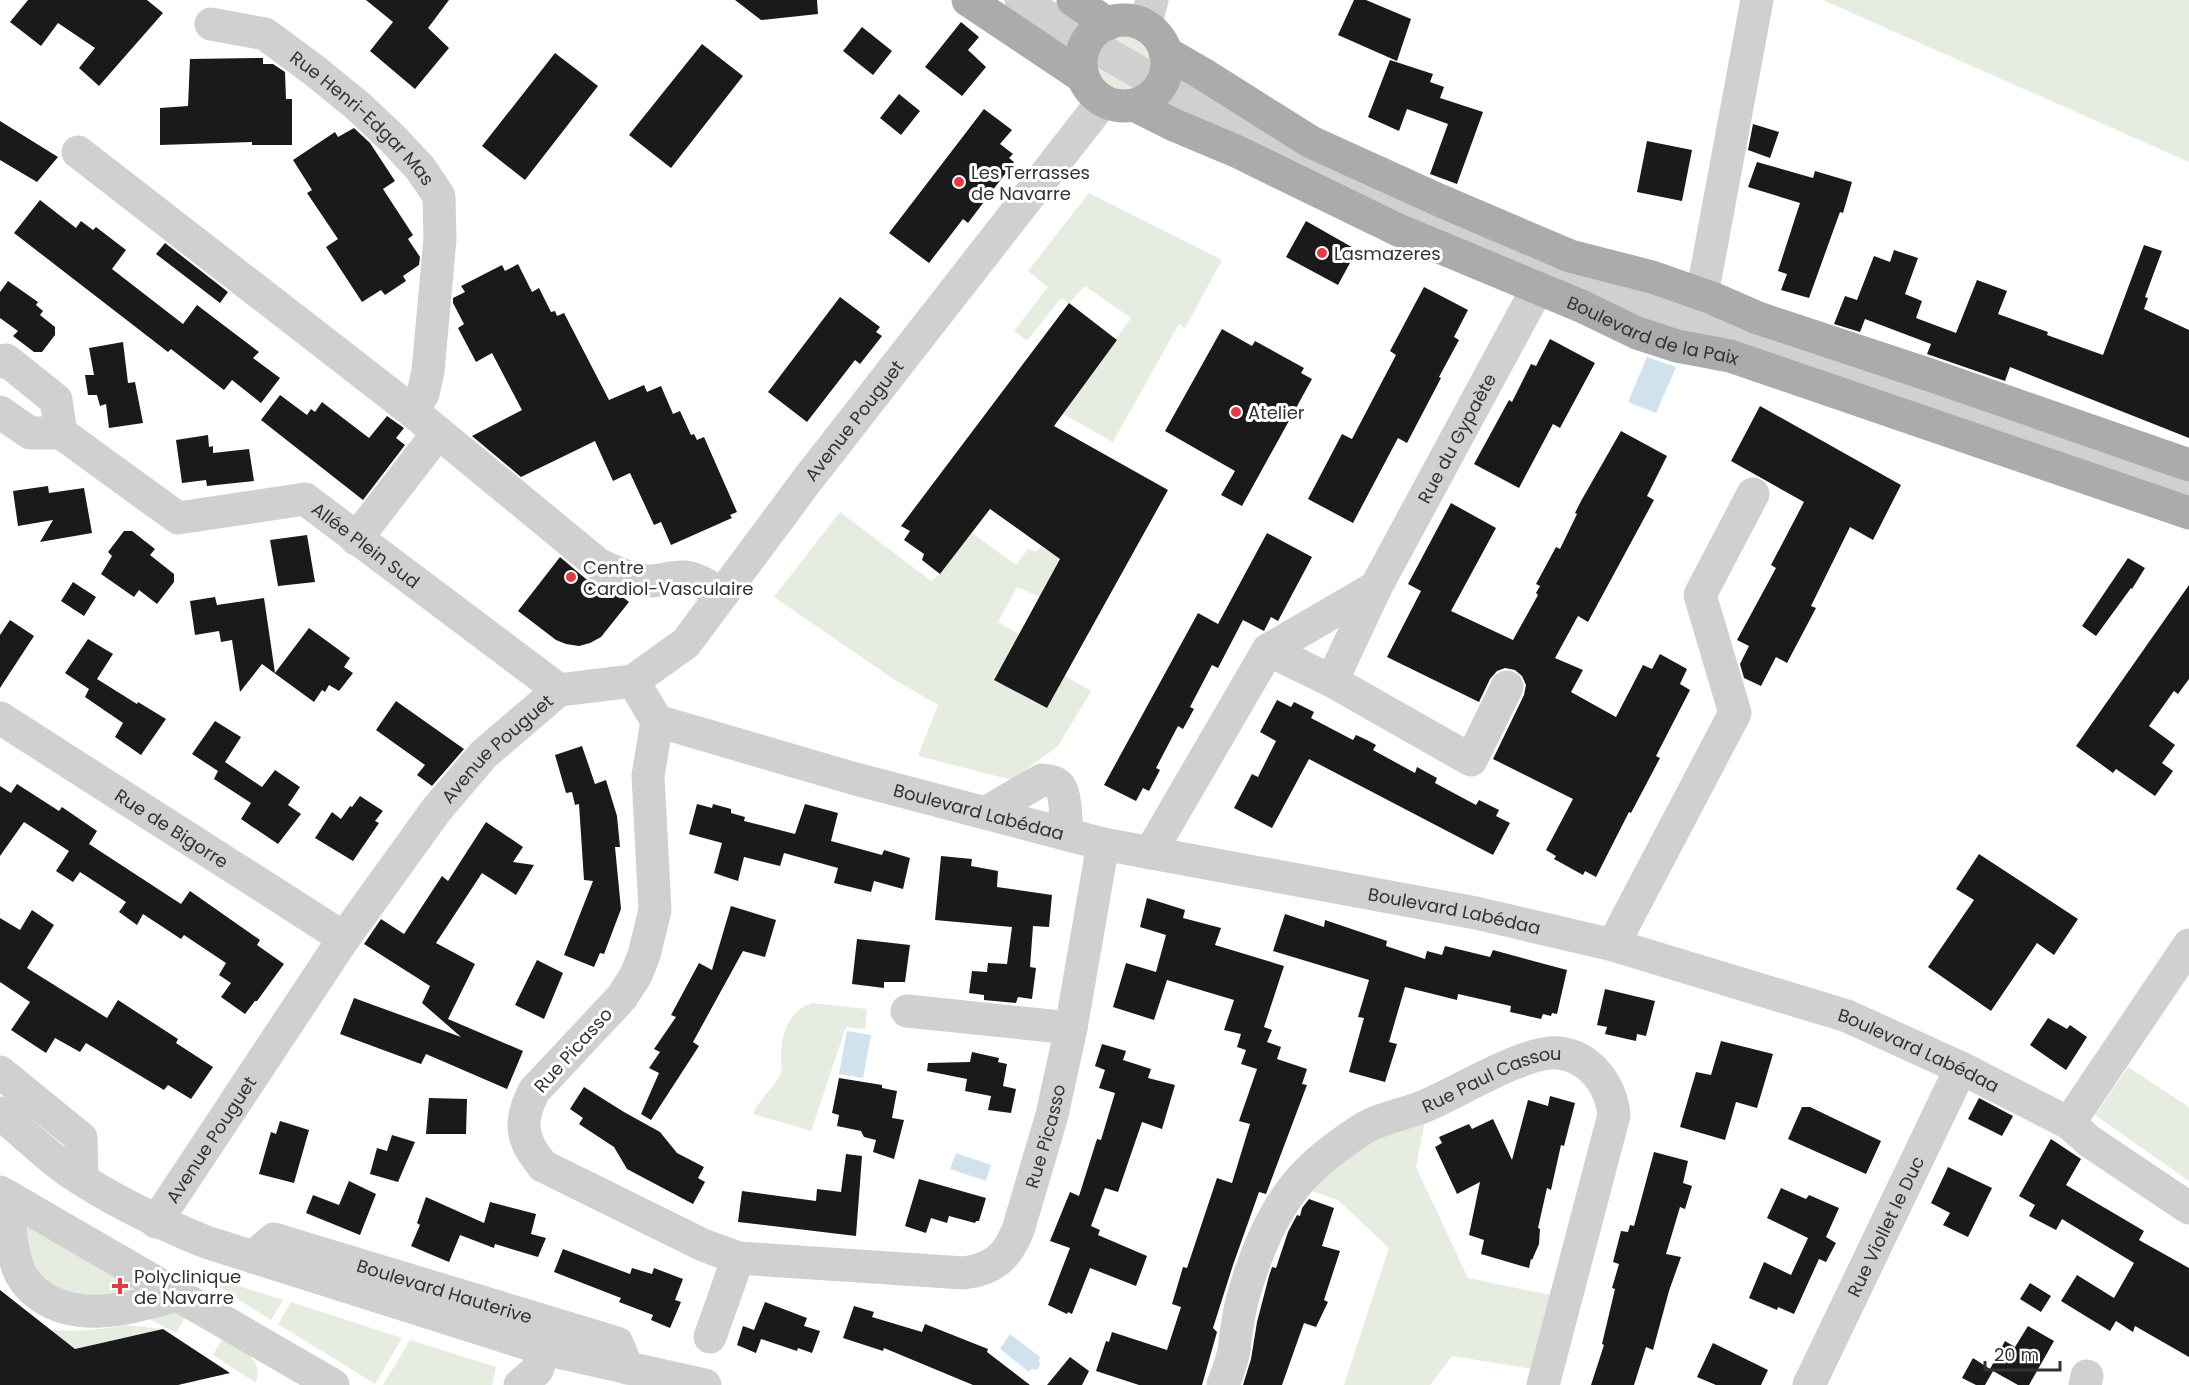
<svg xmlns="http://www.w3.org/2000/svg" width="2189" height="1385" font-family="Poppins,sans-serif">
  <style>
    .green { fill: #e6ecdf }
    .water { fill: #cfe2ee }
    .building { fill: #1a1a1a }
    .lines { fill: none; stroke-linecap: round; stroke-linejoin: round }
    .minor { stroke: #d0d0d0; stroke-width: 33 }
    .major { stroke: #ababab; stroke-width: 33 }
    .poi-dot { fill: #e63946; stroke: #fff; stroke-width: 2 }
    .labels { text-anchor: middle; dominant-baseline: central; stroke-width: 6; stroke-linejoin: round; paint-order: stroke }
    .street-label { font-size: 18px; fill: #333; stroke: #fff }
    .poi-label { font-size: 18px; fill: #333; stroke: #fff; text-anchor: start }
  </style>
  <rect width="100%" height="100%" fill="#fff"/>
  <path class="green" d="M1823,0H2189V162Z
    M1125,30C1149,35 1152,44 1157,66L1106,36L1115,32Z
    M1093,59L1142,90C1112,103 1095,91 1093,59Z
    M1089,193L1222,260L1185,328L1179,324L1113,442L1063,414L1131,318L1085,286L1069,303L1061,298L1027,341L1014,331L1048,287L1028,271Z
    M840,512L931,581L940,574L972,533L1016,565L1028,549L1036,552L1041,546L1060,559L1040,597L1017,587L998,622L1019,634L994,680L1047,708L1065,676L1091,691L1058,746L1012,780L918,756L938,705L895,680L774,597Z
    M812,1003L867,1009L865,1029L846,1027L811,1131L753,1114C761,1096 773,1090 780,1075C783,1069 781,1063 781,1057C781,1034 789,1010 812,1003Z
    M2128,1067L2189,1107V1181L2095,1115Z
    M1425,1121L1416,1167L1468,1278L1551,1295L1532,1369L1452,1356L1430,1385H1344L1389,1248L1338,1200L1309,1190L1367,1140Z
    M24,1216L140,1288L98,1297L56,1290L29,1264Z
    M195,1272L283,1300L271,1320Z
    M291,1302L402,1338L375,1384L278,1324Z
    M174,1311L186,1316L176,1333L142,1315Z
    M125,1325L163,1329L57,1353L49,1330C76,1332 99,1330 125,1325Z
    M223,1338C241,1350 264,1357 256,1383L213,1355Z
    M410,1340L496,1367L492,1385H383Z"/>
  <path class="water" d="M1647,357L1676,367L1656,413L1628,402Z
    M847,1031L871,1035L863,1078L839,1074Z
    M956,1153L991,1165L986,1181L950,1169Z
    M1010,1334L1040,1357L1039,1360L1040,1365L1037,1370L1031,1369L1029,1372L1000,1349Z"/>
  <path class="building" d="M28,0H147L163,13L99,86L79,68L95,48L58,23L41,46L10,22Z
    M366,0H449L428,28L449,48L415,89L370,51L393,22Z
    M735,0H817L818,14L761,20Z
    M1354,0H1366L1411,19L1397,61L1338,35Z
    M961,22L979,37L968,50L986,67L962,96L925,67Z
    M862,27L892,51L873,75L843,51Z
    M702,44L743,76L671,168L629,135Z
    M555,53L598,86L525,180L482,146Z
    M263,58V64H273L285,72L286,99H292V145H252V142L160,145V108L188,106L190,59Z
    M1390,60L1433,74L1430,82L1444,87L1440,98L1483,112L1457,184L1430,174L1448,124L1407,109L1399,131L1368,117Z
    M899,94L920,111L901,135L880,118Z
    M984,109L1012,130L1000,144L1013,154L1009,158L1014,162L968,223L963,219L929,263L889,233Z
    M0,121L58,157L37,182L0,160Z
    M1753,124L1779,132L1770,158L1748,150Z
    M354,128L370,143L395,181L383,189L413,235L408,239L420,257L419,265L403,276L406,281L385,295L381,290L362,302L326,247L338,239L307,193L312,190L293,160L335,132L338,137Z
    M1647,141L1692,150L1682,201L1637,192Z
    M1757,162L1813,178L1815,171L1852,182L1843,213L1840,212L1809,298L1781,290L1787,274L1778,271L1800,203L1748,187Z
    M40,200L76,228L81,221L93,230L96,227L126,250L112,269L183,324L197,305L259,352L253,358L280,378L261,403L232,380L224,390L171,349L168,352L14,233Z
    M1306,221L1357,250L1338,285L1286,257Z
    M165,243L228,292L220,303L156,254Z
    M2144,245L2162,251L2145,297L2148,298L2144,309L2189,330V438L2010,367L2005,381L1927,354L1931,344L1865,319L1860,332L1834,324L1845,296L1857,300L1874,256L1890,262L1894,250L1918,258L1905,294L1922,301L1916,318L1956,333L1977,280L2007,291L1998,314L2048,332L2047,335L2103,355Z
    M518,264L532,292L539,288L551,312L555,311L557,316L564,313L609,400L644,385L647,392L661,386L673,414L680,411L691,435L694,434L697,440L704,437L737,512L730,515L732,518L671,545L661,522L654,525L630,473L613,481L595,441L521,477L472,436L522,410L492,353L476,362L458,328L464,324L453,303V298L465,292L461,286L502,265L505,271Z
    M8,281L38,302L36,305L43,311L40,315L55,327V335L42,352H34L13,336L18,331L0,318V292Z
    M1424,287L1468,310L1454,337L1459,340L1439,377L1441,378L1407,443L1398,438L1353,523L1308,499L1342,434L1352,439L1396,355L1390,351Z
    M840,297L880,327L876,332L882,336L860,364L855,360L807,422L768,392Z
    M1069,303L1117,340L1054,426L1168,490L1047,708L994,680L1060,559L990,509L940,574L922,560L924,554L904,540L910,531L901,526Z
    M1222,329L1252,346L1255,341L1304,368L1301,373L1312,379L1242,506L1221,495L1235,471L1165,431Z
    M1550,339L1595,363L1560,428L1553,424L1519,488L1474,464L1509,400L1512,402L1531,364L1536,366Z
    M123,342L128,383L135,382L143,423L109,428L106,404L100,406L97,395H88L85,375H94L89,348Z
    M280,395L307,415L311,409L315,412L322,402L369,438L387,416L404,428L396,438L405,445L363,500L261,420Z
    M1760,406L1901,485L1873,540L1850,527L1811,606L1816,608L1787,663L1776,657L1761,686L1744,678L1740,664L1749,646L1737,640L1776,568L1771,565L1804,502L1731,461Z
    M1621,431L1667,456L1647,496L1654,500L1588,622L1578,616L1555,658L1583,670L1571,692L1616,717L1643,665L1652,669L1660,654L1687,669L1680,684L1690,690L1656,756L1660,758L1631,813L1629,812L1596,877L1585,871L1583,875L1554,859L1556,856L1546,850L1573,799L1493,759L1524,695L1526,685L1522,676L1515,670L1505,668L1497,671L1490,679L1479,702L1387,657L1421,591L1408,584L1451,503L1496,528L1451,611L1513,640L1538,595L1536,593L1540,586L1536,584L1556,547L1560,549L1577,514L1575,513L1581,501Z
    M208,435L209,447L213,446V453L249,449L254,481L207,486L206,480L182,483L176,440Z
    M48,486L49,493L84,488L92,533L40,542L53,520L18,526L13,491Z
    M124,531H132L155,549L150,555L174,574V582L157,604L139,590L134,597L101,574L112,556L108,552Z
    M1267,533L1312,557L1278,621L1271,617L1264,631L1243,620L1218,668L1212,665L1190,707L1194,709L1183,729L1178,726L1156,768L1160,770L1149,791L1143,788L1136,801L1104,785L1198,613L1218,624Z
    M307,535L315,582L278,586L270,540Z
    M560,557L586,579L619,594L629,602L601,637L590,643L579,646L566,644L556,640L518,611Z
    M2128,558L2145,568L2132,589L2131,588L2096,636L2082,626Z
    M73,582L96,597L84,616L61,601Z
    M2189,585V679L2178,694L2174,691L2149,726L2175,745L2162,763L2173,771L2155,796L2116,769L2113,773L2076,746Z
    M215,597L217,605L264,598L275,673L309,628L350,658L344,667L353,673L339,691L329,685L325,692L322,690L314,702L262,664L240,692L232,640L221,642L219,631L195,635L190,601Z
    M10,620L34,636L0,688V635Z
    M88,639L113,654L97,679L137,704L138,702L166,719L141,755L115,737L123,723L85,697L89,689L65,673Z
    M1277,700L1291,707L1294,702L1314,712L1311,718L1353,740L1356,735L1367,740L1376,745L1373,750L1415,773L1417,767L1437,778L1435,783L1476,805L1479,800L1499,810L1496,816L1510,823L1493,855L1309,759L1272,828L1234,808L1252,774L1258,777L1276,741L1260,732Z
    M396,701L464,749L432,786L417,775L425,765L376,730Z
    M215,721L241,737L225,762L262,787L275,770L300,787L288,805L301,814L278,844L241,819L251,803L214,779L218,771L192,754Z
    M582,746L595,784L606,780L617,816L620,847H615L621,909L604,954L600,953L594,967L564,955L593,881L584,880L579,804L575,805L572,792L566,793L555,755Z
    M17,784L59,811L62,807L97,831L89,844L181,904L190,891L260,940L257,945L284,964L257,1001H255L245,1014L221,997L231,983L219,975L226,963L184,935L181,939L143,914L137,925L119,912L126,902L80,872L73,882L56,871L69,851L24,822L0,856V786L11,793Z
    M360,796L383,811L375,821L379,823L353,861L315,838L332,812L341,819L350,806L352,807Z
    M697,804L712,808L713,804L731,809V813L745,817L744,821L795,834L805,804L838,813L831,841L882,855L884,850L910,858L903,889L874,881L871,892L834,883L838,868L784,853L780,866L744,857L738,881L714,873L722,843L689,834Z
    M486,822L523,847L513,862L534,865L516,895L482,873L436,943L475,964L448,1019L523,1051L507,1089L426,1054L421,1064L340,1034L354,998L461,1037L422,1003L430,986L364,944L381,919L404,934L442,876L448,881Z
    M1979,854L2078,919L2054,955L2037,943L1991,1011L1928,967L1974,900L1956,889Z
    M941,856L972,859L971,866L998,871L997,887L1052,895L1049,927L1033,926L1030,967L1036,968L1032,999L1018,997L1016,1003L984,1000V995L969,993L972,971L987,972L988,963L1007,964L1012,927L935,920Z
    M1147,898L1185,910L1183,918L1221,928L1215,945L1284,966L1264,1027L1272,1030L1267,1042L1281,1047L1277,1059L1307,1069L1302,1084L1307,1085L1266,1194L1259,1192L1233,1265L1213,1328L1217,1332L1202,1385H1139L1096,1371L1106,1341L1109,1342L1112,1332L1167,1350L1181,1307L1172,1304L1183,1267L1187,1268L1217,1178L1232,1183L1250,1124L1239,1121L1257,1069L1241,1064L1246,1050L1237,1047L1241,1034L1224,1030L1234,1000L1167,980L1154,1020L1113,1007L1126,963L1156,972L1166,935L1140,927Z
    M731,906L776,920L765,957L743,951L693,1042L699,1046L651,1120L641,1114L659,1073L649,1068L660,1052L654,1049L676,1017L671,1015L699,963L712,970Z
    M32,910L54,925L27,968L107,1018L118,1000L178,1039L176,1043L213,1067L191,1099L168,1085L164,1090L86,1043L80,1052L55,1038L46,1053L11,1030L30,1002L0,982V918L20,930Z
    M1285,914L1324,927L1325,920L1387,941L1386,946L1425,959L1427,951L1442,955L1445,946L1490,957L1493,950L1567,970L1557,1014L1552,1013L1551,1016L1543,1014L1541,1019L1510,1012L1511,1006L1458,994L1457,1000L1405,987L1389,1042L1397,1044L1385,1082L1349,1072L1364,1018L1358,1017L1369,980L1273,951Z
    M857,939L910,945L905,982H884V988L852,984Z
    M537,960L563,973L544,1019L515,1005Z
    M1605,989L1655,1001L1646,1036L1637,1034L1636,1041L1605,1034L1607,1027L1597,1025Z
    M2048,1018L2067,1029L2070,1025L2087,1037L2066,1070L2030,1045Z
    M1721,1041L1773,1054L1757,1108L1736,1102L1725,1140L1680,1127L1696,1072L1711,1075Z
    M1102,1044L1126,1051L1123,1060L1151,1069L1148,1078L1175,1085L1162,1129L1142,1122L1118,1192L1105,1188L1091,1226L1100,1230L1098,1235L1147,1256L1136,1286L1090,1268L1072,1314L1068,1312L1067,1314L1048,1305L1070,1248L1050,1241L1070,1192L1079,1196L1097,1139L1101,1140L1115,1093L1099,1088L1105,1070L1095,1066Z
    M972,1052L999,1058L998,1062L1007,1064L1003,1086L1016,1089L1011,1113L988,1110L991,1096L965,1091L967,1079L927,1071L928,1063L970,1062Z
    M839,1078L882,1085V1088L897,1091L892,1118L904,1120L894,1159L873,1152L876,1140L864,1137L861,1131L837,1126L839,1115L832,1113Z
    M584,1087L624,1112L660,1132L677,1153L704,1167L698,1178L705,1182L693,1204L627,1169L614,1147L579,1124L583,1118L570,1109Z
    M1550,1096L1575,1103L1564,1146L1561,1145L1551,1190L1547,1188L1538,1228L1540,1229L1539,1244L1532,1260L1531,1259L1529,1268L1481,1254L1484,1240L1469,1235L1480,1182L1457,1194L1435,1147L1442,1143L1439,1137L1469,1124L1472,1129L1493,1119L1512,1160L1528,1100L1548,1106Z
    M429,1098L467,1099L466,1134H426Z
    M1979,1098L2013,1116L2002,1136L1968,1119Z
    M1802,1107H1810L1881,1141L1866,1174L1788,1139Z
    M280,1121L309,1130L294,1183L259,1174L271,1132L276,1134Z
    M392,1135L415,1142L398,1182L370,1174L377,1148L387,1151Z
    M2051,1139L2081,1159L2066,1185L2144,1231L2139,1240L2189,1268V1357L2135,1326L2133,1332L2116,1321L2110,1331L2061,1301L2077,1275L2114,1298L2134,1263L2062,1219L2056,1230L2029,1216L2035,1205L2019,1196Z
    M1654,1152L1688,1161L1683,1183L1692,1186L1685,1209L1680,1207L1666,1254L1681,1257L1669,1291L1653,1350L1646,1347L1634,1385H1591L1604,1345L1602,1344L1615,1289L1612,1288L1619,1264L1613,1262L1621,1231L1628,1232L1630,1225L1634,1226Z
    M846,1154L862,1156L856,1236L738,1222L742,1191L816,1201L817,1189L841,1192Z
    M1948,1167L1992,1188L1968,1237L1943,1225L1950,1213L1931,1203Z
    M919,1179L986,1198L979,1221H976L975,1223L949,1216L947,1223L931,1218L926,1233L905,1226Z
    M349,1181L376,1194L360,1235L306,1213L313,1195L339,1205Z
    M1781,1188L1806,1199L1809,1195L1839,1208L1826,1237L1836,1243L1826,1262L1819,1259L1794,1314L1778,1307L1777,1310L1749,1298L1764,1262L1791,1275L1808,1238L1767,1218Z
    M426,1197L484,1223L490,1202L536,1214L531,1234L546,1238L538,1257L495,1244L494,1248L460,1235L449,1262L411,1246L420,1225L417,1223Z
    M1309,1199L1334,1208L1322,1246L1340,1251L1324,1300L1328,1302L1316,1327L1304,1323L1282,1385H1243L1251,1359L1257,1322L1269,1276L1272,1267L1276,1268L1288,1232L1297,1215L1300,1216L1302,1208Z
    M563,1249L630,1274L632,1268L652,1274L654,1268L683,1279L675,1300L681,1302L670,1328L651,1320L653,1315L619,1302L621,1298L554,1272Z
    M2030,1283L2051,1296L2041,1312L2020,1299Z
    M0,1290L75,1349L163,1329L230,1373L178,1385H0Z
    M765,1302L807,1318L804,1326L820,1331L812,1353L798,1348L797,1351L761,1339L756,1353L737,1345L743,1326L754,1330Z
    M854,1306L874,1312L872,1317L922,1332L925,1324L988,1349L987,1352L1030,1385H973L884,1348L883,1351L843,1338Z
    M2028,1326L2054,1341L2029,1385H2018L1993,1371L1985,1385H1976L1962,1378L1973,1358L1990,1369L2005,1341L2015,1347Z
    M1713,1343L1768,1370L1761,1385H1716L1697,1377Z
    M1070,1357L1089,1371L1082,1385H1047Z"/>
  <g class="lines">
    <g class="minor">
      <path d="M1021,0L1087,42L1161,85L1316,167L1429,219L1544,267L1666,312L2189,491"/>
      <path id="s1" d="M211,24L265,34L315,71L358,106L393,139L420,168L439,196L440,239L428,371L423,394L412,411"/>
      <path d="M1145,26L1152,0"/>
      <path d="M78,152L412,411L598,564C614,572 633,581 651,581C662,581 673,576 684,577C698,578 711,588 722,594"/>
      <path d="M1702,295L1757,0"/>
      <path d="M0,362L6,360L56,400L61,433"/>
      <path id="s2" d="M0,412L30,433H61L178,518L305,499L559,690"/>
      <path d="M356,539L438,433"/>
      <path d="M1268,650L1332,681L1471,760L1507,687"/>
      <path id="s3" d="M633,681L657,721L852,778L1103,844L1476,913L1613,945L1847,1016L1961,1068L2069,1123L2189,945"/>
      <path id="s4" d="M1332,681L1376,587L1537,289"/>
      <path id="s5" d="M0,718L344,938"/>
      <path id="s6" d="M657,721L648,776L655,910L644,955L636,975L622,997L534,1091C518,1122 521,1140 543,1166L703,1245L738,1258L964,1273C994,1269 1007,1257 1018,1230L1052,1115L1071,1028L1103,844"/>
      <path d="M985,813L1042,780C1048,781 1056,781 1060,787C1066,795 1066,823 1067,834"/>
      <path d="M1150,853L1268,650L1376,587"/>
      <path d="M1613,945L1735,713L1700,595L1753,494"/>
      <path d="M907,1011L1071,1028"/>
      <path d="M0,1072L81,1138L82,1179"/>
      <path d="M0,1113C22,1132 44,1153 67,1170C111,1200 157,1222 206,1242L544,1349L705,1385"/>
      <path d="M2069,1123L2089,1141L2189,1208"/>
      <path d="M0,1192L333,1385"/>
      <path d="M7,1196C10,1221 10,1250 20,1273C24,1280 31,1289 38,1294C79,1325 133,1307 178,1295"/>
      <path id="s7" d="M156,1222L344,938L437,809L484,754L559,690L633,681L686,643L808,479L1103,101"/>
      <path id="s8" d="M253,1257L274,1239L617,1343L627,1368"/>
      <path d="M710,1337L738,1258"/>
      <path d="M520,1385L537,1370L544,1349"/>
      <path id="s9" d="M1223,1385C1227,1374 1232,1362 1234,1350C1236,1333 1238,1317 1242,1301C1253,1260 1269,1219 1295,1186C1312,1164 1337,1146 1361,1130C1378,1119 1400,1115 1420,1108C1456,1094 1524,1050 1558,1053C1590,1056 1611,1085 1614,1115L1543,1385"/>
      <path id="s10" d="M1809,1385L1961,1068"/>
      <path d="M2085,1385L2087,1376"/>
    </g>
    <g class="major">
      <path d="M968,0L1083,77"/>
      <path d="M1073,0L1108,24"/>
      <circle cx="1124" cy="63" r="43"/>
      <path d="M1165,52L1203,74L1311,142L1441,201L1570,256L1652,277L1712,298L1758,318L1933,376L2189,465"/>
      <path id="s11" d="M1134,105L1174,125L1236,151L1396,229L1581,306L1637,333L1677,346L1730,356L2189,513"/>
    </g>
  </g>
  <g class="poi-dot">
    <circle cx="959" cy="182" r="6"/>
    <circle cx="1322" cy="253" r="6"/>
    <circle cx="1236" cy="412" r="6"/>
    <circle cx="571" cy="577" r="6"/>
    <path d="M117 1277h6v6h6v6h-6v6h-6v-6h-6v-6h6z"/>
  </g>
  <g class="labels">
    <g class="street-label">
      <text stroke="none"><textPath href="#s1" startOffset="184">Rue Henri-Edgar Mas</textPath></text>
      <text stroke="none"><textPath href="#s11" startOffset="567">Boulevard de la Paix</textPath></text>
      <text stroke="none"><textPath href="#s7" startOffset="1089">Avenue Pouguet</textPath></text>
      <text stroke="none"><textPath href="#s4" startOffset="273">Rue du Gypaète</textPath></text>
      <text stroke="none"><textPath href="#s2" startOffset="417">Allée Plein Sud</textPath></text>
      <text stroke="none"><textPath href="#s7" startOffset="585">Avenue Pouguet</textPath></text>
      <text stroke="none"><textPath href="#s3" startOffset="381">Boulevard Labédaa</textPath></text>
      <text stroke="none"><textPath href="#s5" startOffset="204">Rue de Bigorre</textPath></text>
      <text stroke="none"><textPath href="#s3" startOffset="867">Boulevard Labédaa</textPath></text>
      <text transform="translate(573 1050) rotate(-48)">Rue Picasso</text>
      <text stroke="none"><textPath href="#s3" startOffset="1353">Boulevard Labédaa</textPath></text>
      <text stroke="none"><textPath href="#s9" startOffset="442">Rue Paul Cassou</textPath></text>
      <text stroke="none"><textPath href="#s6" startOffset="1108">Rue Picasso</textPath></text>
      <text stroke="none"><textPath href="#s7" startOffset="99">Avenue Pouguet</textPath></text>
      <text stroke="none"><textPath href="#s10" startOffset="176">Rue Viollet le Duc</textPath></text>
      <text stroke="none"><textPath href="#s8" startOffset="206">Boulevard Hauterive</textPath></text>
    </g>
    <g class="poi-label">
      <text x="971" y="172">Les Terrasses<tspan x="971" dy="21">de Navarre</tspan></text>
      <text x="1334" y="253">Lasmazeres</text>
      <text x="1248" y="412">Atelier</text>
      <text x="583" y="567">Centre<tspan x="583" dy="21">Cardiol-Vasculaire</tspan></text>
      <text x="134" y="1276">Polyclinique<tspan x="134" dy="21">de Navarre</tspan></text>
    </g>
  </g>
  <path d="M1985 1361v9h75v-9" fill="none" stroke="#333333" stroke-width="3"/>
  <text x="1994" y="1361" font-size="18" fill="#333333" stroke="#ffffff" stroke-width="4.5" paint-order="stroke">20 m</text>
</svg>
